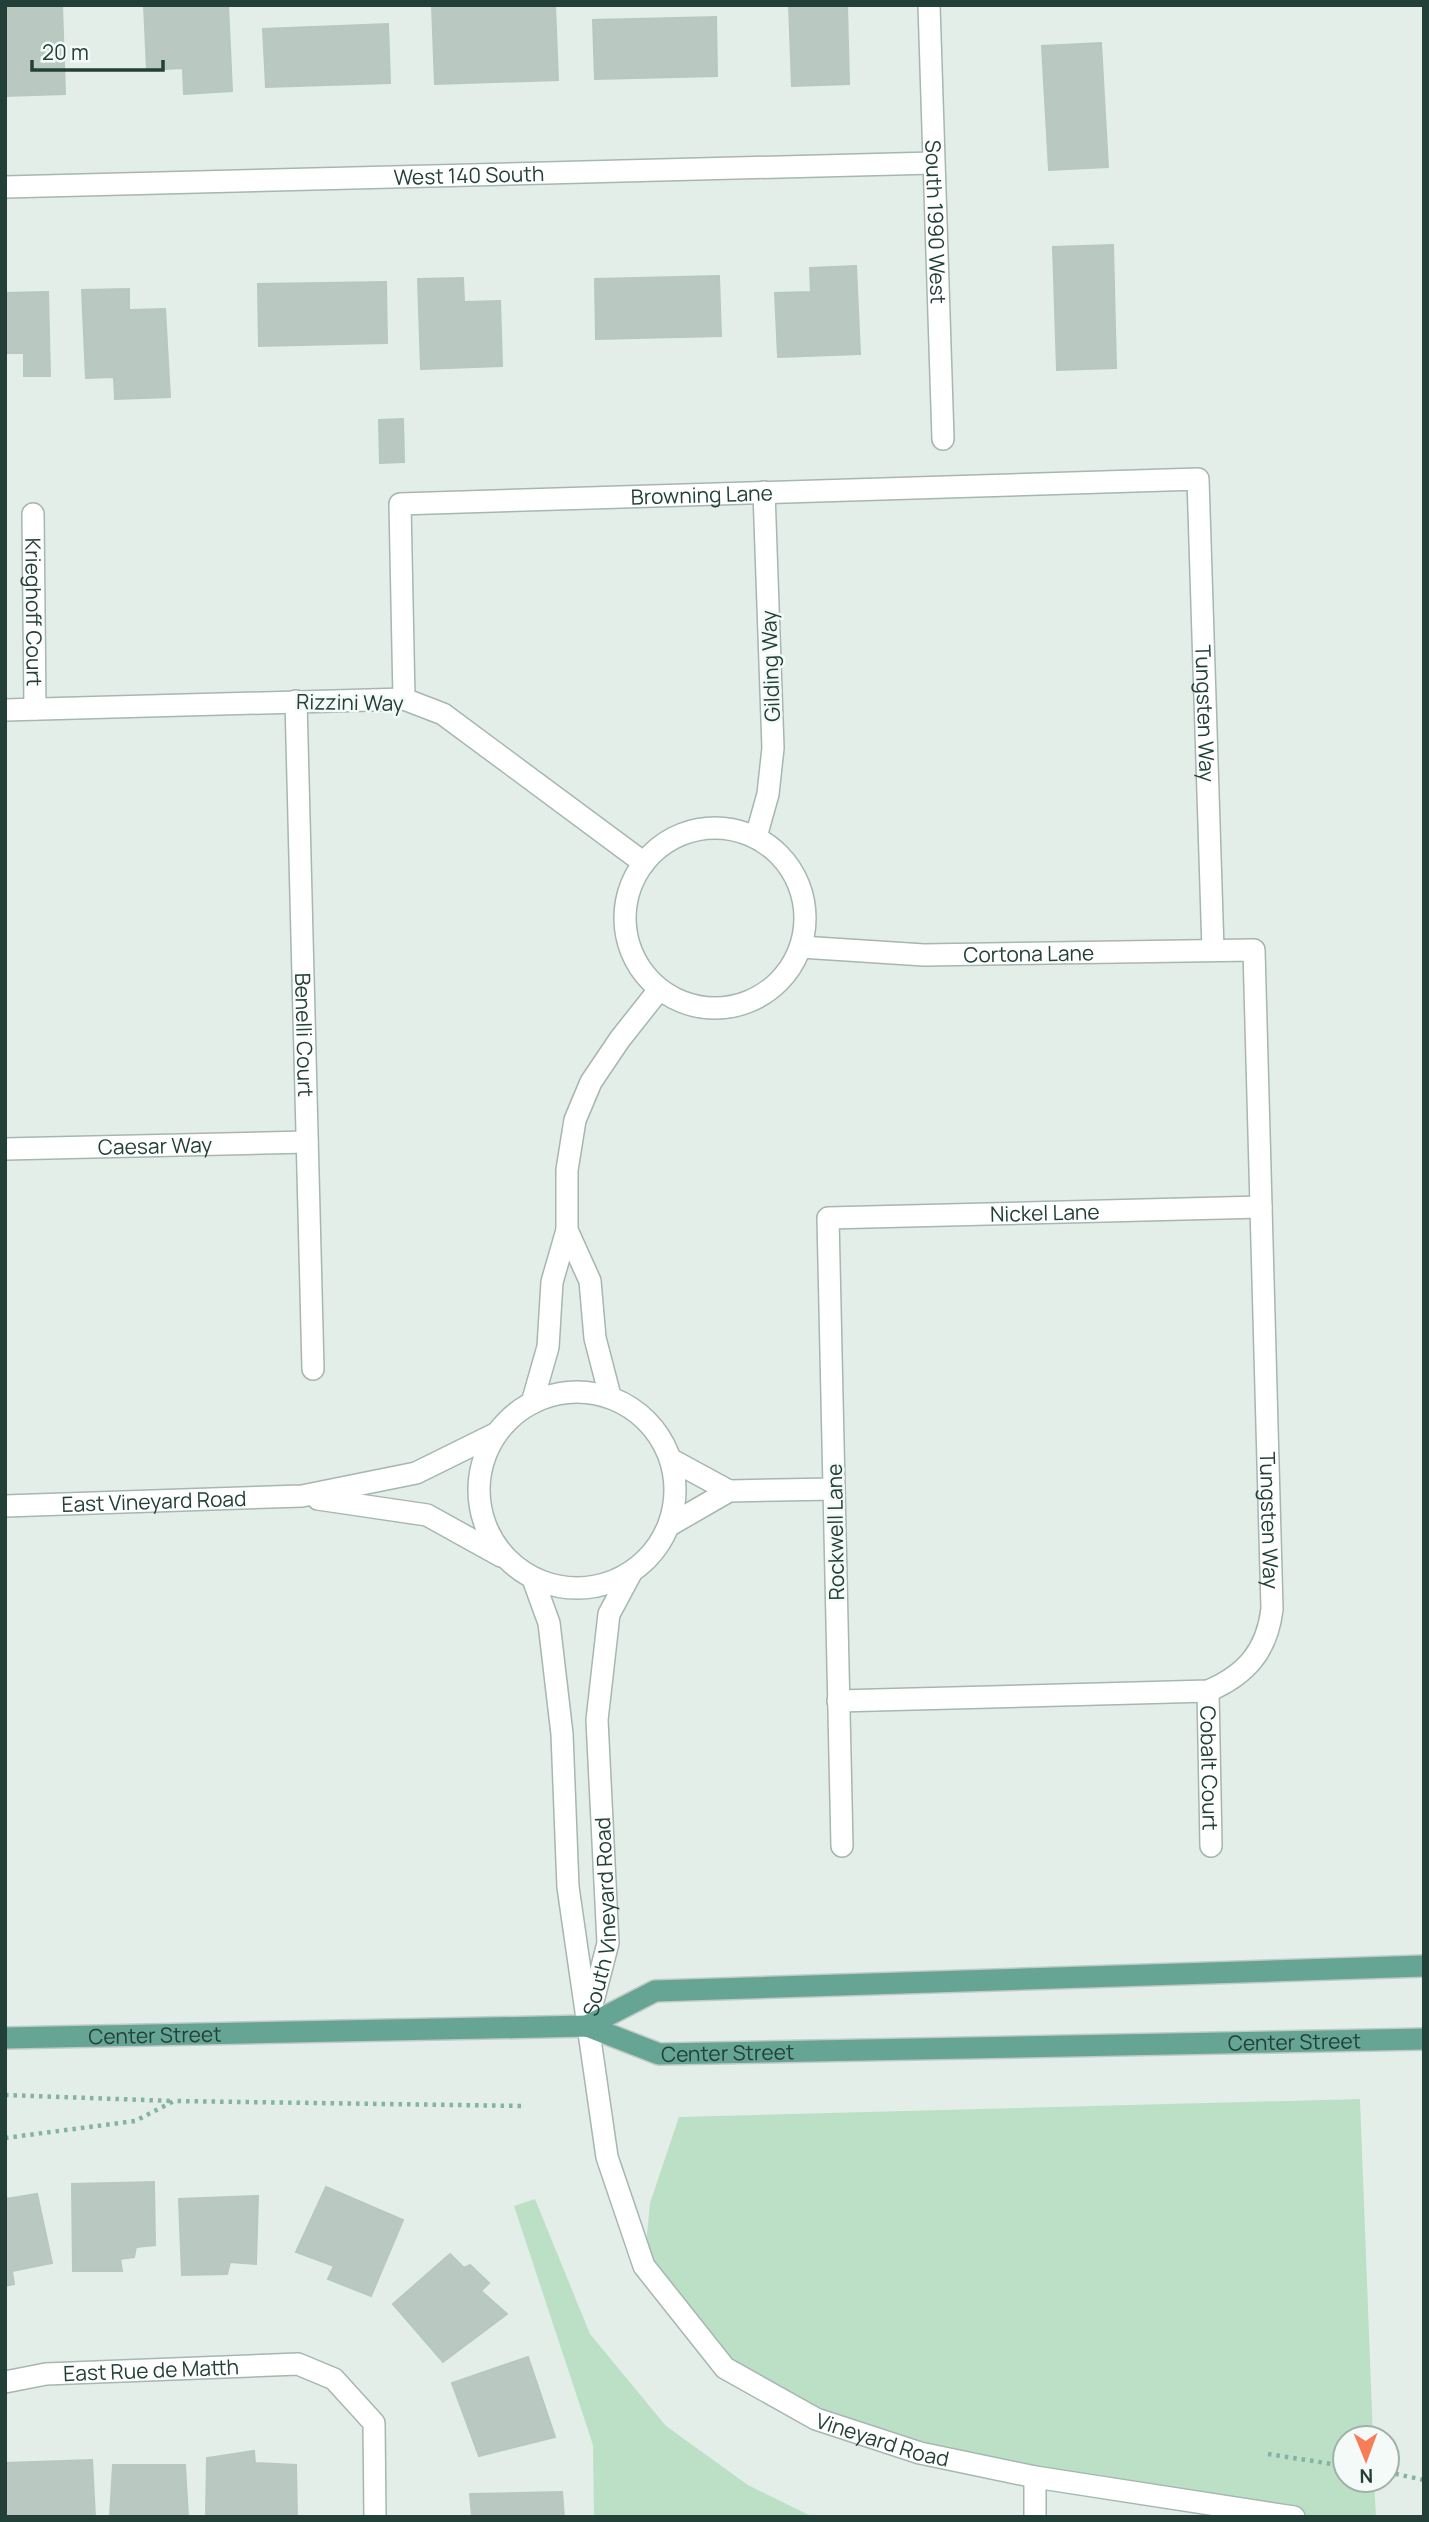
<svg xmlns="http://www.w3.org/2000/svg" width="1429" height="2522" font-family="Manrope,sans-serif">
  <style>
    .green { fill: #bce0c5 }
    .building { fill: #b9c9c2; stroke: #b6c8c0; stroke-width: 2 }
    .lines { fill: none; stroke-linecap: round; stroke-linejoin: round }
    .minor-casing { stroke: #a6b6b0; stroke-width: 24 }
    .major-casing { stroke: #c1cac7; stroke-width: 24 }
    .path { stroke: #83b3a3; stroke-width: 4.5; stroke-dasharray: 3.5 5; stroke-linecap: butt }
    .minor { stroke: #fff; stroke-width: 21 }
    .major { stroke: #66a594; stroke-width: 21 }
    .labels { text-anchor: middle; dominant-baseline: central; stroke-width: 5; stroke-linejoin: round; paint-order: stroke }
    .street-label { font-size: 21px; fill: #224038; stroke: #f4faf7 }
  </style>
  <rect width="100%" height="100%" fill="#e4eee9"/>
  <path class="green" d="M1360,2099L1373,2438H1345V2480H1374L1376,2517H1294L920,2453L725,2368L644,2266L650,2203L679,2117Z
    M535,2199L590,2334L666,2426L748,2485L813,2517H594L593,2445L514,2206Z"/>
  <path class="building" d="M62,5L65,94L5,96V6Z
    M144,5H228L232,91L184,94L183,68L147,70Z
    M555,5L558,80L435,84L432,6Z
    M789,5H847L849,84L792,86Z
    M716,17L717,76L595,79L593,20Z
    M388,24L390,83L266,87L263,29Z
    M1101,43L1108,167L1049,170L1042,46Z
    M1113,245L1116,368L1057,370L1053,247Z
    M856,266L860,354L778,357L775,293L811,292L810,268Z
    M719,276L721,336L596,339L595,279Z
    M463,278L464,302L500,301L502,366L421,369L418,279Z
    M386,282L387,343L259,346L258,284Z
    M129,289V310L165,309L170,397L115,399L114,377L86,378L82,290Z
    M48,292L50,376H24V353H5V293Z
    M403,419L404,462L380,463L379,420Z
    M154,2182L155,2245L136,2247L134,2257L120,2259L122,2271H73L72,2184Z
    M326,2187L403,2220L371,2296L328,2279L334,2266L296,2252Z
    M37,2194L52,2263L12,2271L14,2284L5,2286V2199Z
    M258,2196L256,2264L230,2262L227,2274L182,2275L179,2199Z
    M450,2254L464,2268L470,2265L489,2283L481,2291L507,2314L443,2362L393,2304Z
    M528,2357L555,2437L479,2456L452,2383Z
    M254,2451L255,2463L296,2465L297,2517H206L207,2458Z
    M92,2460L95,2517H6L5,2463Z
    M113,2465H185L188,2517H110Z
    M562,2492L564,2517H472L470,2494Z"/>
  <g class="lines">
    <defs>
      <g id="minor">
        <path id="s1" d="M929,5L943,439"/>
        <path id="s2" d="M5,187L933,163"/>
        <path id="s3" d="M33,514L35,709"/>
        <path id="s4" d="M404,699L400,504L1198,479L1213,950"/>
        <path id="s5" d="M296,701L313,1369"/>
        <path d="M5,710L404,699L443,714L644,863"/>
        <circle cx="715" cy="918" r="90"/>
        <path d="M756,837L768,794L773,748L764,492"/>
        <path id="s6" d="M801,947L924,955L1254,950L1272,1609C1267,1651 1246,1675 1208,1691L838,1701"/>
        <path id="s7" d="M5,1149L307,1142"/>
        <path d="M567,1230L590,1281L595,1338L610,1396"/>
        <circle cx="577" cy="1490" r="98"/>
        <path d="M532,1403L548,1347L552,1282L567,1230V1170L575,1120L591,1082L620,1039L658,991"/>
        <path d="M672,1460L729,1491"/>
        <path d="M318,1499L427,1515L501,1556"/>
        <path id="s8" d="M5,1506L302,1496L416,1473L495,1434"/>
        <path d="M670,1525L729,1491L834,1489"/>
        <path id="s9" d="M533,1579L549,1623L562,1734L568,1887L607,2157L644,2266L725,2368L816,2419L920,2453L1035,2477L1294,2517"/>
        <path id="s10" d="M1208,1691L1211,1846"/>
        <path id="s11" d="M842,1846L828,1218L1261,1207"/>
        <path id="s12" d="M589,2017L608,1943L597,1720L609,1614L631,1573"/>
        <path id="s13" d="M5,2382L46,2374L298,2364L334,2379L374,2423L375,2517"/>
        <path d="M1035,2517V2477"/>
      </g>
      <g id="major">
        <path d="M587,2026L655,1991L1424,1966"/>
        <path id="s14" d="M5,2038L587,2026L659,2054L1424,2039"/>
      </g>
    </defs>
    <use href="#minor" class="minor-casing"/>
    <use href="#major" class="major-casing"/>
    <path class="path" d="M5,2095L173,2101
      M5,2138L135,2121L174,2101L525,2106
      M1268,2454L1345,2466
      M1387,2472L1424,2480"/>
    <use href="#minor" class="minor"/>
    <use href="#major" class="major"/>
  </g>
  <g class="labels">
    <g class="street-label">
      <text stroke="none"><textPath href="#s2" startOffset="464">West 140 South</textPath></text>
      <text stroke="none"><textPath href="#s1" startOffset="217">South 1990 West</textPath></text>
      <text stroke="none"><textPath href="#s4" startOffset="497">Browning Lane</textPath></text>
      <text stroke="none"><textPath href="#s3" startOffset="98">Krieghoff Court</textPath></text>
      <text transform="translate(770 666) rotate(-92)">Gilding Way</text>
      <text transform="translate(350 702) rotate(1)">Rizzini Way</text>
      <text stroke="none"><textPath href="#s4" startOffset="1228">Tungsten Way</textPath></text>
      <text stroke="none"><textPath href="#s6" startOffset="228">Cortona Lane</textPath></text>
      <text stroke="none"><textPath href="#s5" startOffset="334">Benelli Court</textPath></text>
      <text stroke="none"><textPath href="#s7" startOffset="150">Caesar Way</textPath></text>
      <text stroke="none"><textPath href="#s11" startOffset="845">Nickel Lane</textPath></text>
      <text stroke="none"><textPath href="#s8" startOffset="149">East Vineyard Road</textPath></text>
      <text stroke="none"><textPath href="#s6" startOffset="1024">Tungsten Way</textPath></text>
      <text transform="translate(835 1532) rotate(-91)">Rockwell Lane</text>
      <text stroke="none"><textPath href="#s10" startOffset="77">Cobalt Court</textPath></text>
      <text stroke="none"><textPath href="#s12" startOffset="102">South Vineyard Road</textPath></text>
      <text stroke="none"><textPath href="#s14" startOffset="150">Center Street</textPath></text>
      <text stroke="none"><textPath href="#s14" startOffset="1295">Center Street</textPath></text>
      <text stroke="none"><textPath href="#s14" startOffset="728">Center Street</textPath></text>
      <text stroke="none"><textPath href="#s13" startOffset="147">East Rue de Matth</textPath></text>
      <text stroke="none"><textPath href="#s9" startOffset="1004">Vineyard Road</textPath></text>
    </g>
  </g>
  <rect width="1429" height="2522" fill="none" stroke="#224038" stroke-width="14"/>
  <g transform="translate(1366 2459) rotate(179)"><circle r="33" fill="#f4faf7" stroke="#a0b0ab" stroke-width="2"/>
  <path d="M0-5L12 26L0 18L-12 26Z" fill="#f77d58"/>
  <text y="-10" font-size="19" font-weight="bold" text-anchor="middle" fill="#224038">N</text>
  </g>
  <path d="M32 60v10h131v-10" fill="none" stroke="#224038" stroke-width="3.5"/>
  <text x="42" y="60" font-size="21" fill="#224038" stroke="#f4faf7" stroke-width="5" paint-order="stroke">20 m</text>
</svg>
